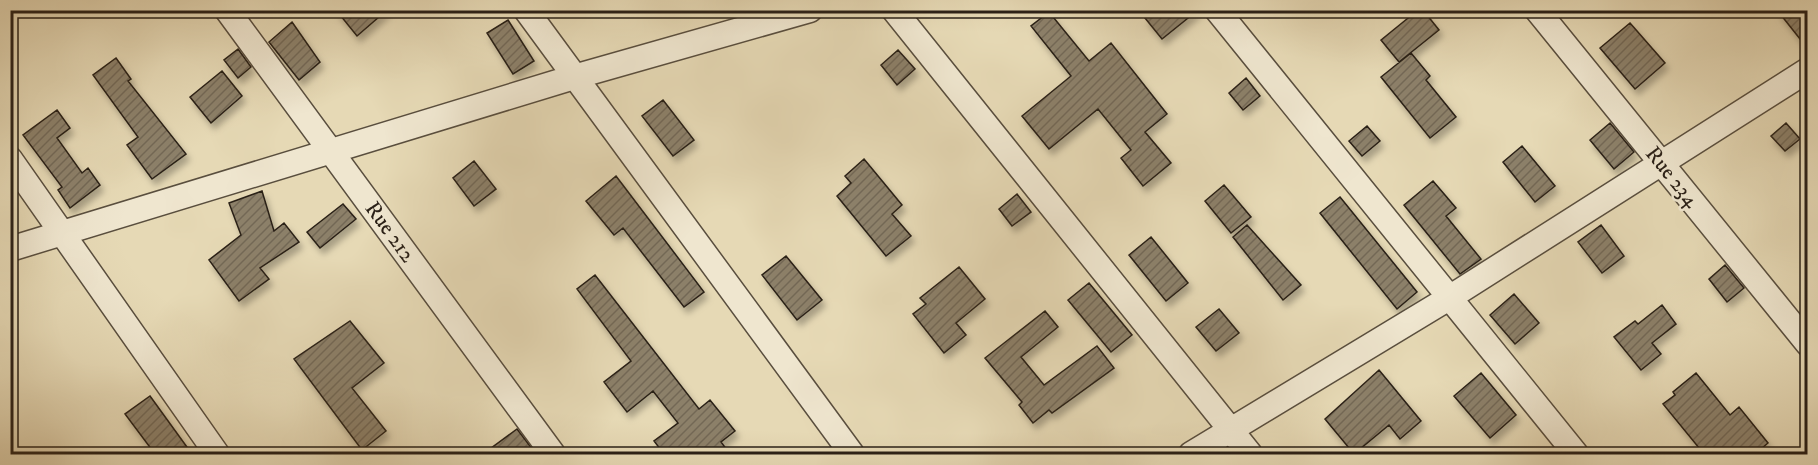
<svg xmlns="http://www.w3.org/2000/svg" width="1818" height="465" font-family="'IM FELL DW Pica',serif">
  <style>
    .building { fill: url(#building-hatch); stroke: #2a2017; stroke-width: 1.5; filter: url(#shadow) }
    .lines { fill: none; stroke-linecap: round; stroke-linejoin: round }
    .street-casing { stroke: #594e3e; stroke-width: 27 }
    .street { stroke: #efe6cf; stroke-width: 24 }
    .labels { text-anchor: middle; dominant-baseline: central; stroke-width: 5; stroke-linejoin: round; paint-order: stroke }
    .street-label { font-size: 22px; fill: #2a2017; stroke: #efe6cf }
  </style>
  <defs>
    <pattern id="building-hatch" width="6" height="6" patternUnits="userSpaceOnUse" patternTransform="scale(1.5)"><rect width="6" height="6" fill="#8c8069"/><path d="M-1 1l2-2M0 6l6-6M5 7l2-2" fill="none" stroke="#736855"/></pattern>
    <filter id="shadow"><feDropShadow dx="3.5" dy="6" stdDeviation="3" flood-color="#0004"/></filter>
  </defs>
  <rect width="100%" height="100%" fill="#e6d9b5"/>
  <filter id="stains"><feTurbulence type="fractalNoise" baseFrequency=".00333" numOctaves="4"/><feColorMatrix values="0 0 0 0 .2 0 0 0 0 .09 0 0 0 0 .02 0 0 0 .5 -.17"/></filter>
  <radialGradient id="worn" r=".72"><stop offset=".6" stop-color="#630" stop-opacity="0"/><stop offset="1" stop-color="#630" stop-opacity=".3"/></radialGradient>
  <path class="building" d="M336,10H387L357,36Z
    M1155,10H1198L1162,39L1145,18Z
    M1418,10H1423L1439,30L1399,62L1381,40Z
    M1777,10H1808V49Z
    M1049,12L1089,61L1111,43L1167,114L1145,132L1171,163L1143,186L1121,158L1131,150L1098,109L1049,149L1022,116L1071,76L1031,26Z
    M508,20L534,61L513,74L487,33Z
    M292,22L320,62L299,80L269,42Z
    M1630,23L1665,63L1635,89L1600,48Z
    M238,49L251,67L238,78L224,60Z
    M898,50L915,69L897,85L881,65Z
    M1411,53L1430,76L1426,80L1456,117L1430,138L1381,77Z
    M116,58L131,79L128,81L186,154L152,179L127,145L138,137L93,75Z
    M222,71L242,96L211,123L190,97Z
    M1246,78L1260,96L1243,110L1229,93Z
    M663,100L694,140L673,156L642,116Z
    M57,110L70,128L57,138L82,173L88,168L100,185L70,208L58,190L62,187L23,135Z
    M1610,123L1634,152L1614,169L1590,140Z
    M1786,123L1800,139L1785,151L1771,136Z
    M1367,126L1380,141L1362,156L1349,141Z
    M1522,146L1555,186L1535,202L1503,162Z
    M864,159L902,205L892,214L911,236L886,256L837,196L851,183L845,176Z
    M474,161L496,189L474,206L453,178Z
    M616,176L704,292L684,307L623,228L614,235L586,201Z
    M1433,181L1456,208L1446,216L1481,259L1460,274L1404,205Z
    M1224,185L1251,217L1231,233L1205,201Z
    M262,191L274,231L284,223L299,242L260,268L269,279L239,301L209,260L241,235L229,203Z
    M1017,194L1031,212L1012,226L999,209Z
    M1340,197L1417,292L1397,309L1320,213Z
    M343,204L356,219L320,248L307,232Z
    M1247,225L1301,285L1283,300L1233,237Z
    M1601,225L1624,256L1602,273L1578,242Z
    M1151,237L1188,283L1166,301L1129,255Z
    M786,256L822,300L797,320L762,275Z
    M1725,265L1744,288L1727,302L1709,279Z
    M959,267L985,299L956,323L966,335L944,353L913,314L926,304L920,298Z
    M595,275L699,409L710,400L735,431L721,442L730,454H664L654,441L678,423L653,391L627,412L604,382L631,361L577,289Z
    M1089,283L1132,335L1111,352L1068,300Z
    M1514,294L1539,323L1515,344L1490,315Z
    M1662,305L1676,324L1652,343L1661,354L1641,370L1614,337L1635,321L1638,324Z
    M1219,309L1239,333L1216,351L1196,327Z
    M1045,311L1058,327L1021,357L1044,385L1097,346L1114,368L1052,413L1049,410L1033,423L1019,405L1022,402L985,358Z
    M350,321L384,363L352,388L386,431L362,450L294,359Z
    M1379,370L1421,421L1400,439L1389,425L1354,454L1325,419Z
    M1481,373L1516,415L1490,438L1454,396Z
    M1696,373L1730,415L1739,407L1768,443L1755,454H1704L1663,404L1675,395L1673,392Z
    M150,396L192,454H155L125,414Z
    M517,429L536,454H483Z"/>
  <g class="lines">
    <defs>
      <path id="street" d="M227,10L553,454
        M526,10L852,454
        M894,10L1250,454
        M1217,10L1576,454
        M1537,10L1808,344
        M10,159L217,454
        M10,249L574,77L810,10
        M1191,454L1449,298L1808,70"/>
    </defs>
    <use href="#street" class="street-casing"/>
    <use href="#street" class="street"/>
  </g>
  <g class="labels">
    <g class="street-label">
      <text transform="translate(1672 177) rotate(51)">Rue 234</text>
      <text transform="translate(390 232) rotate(54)">Rue 212</text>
    </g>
  </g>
  <rect width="1818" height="465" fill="none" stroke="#e6d9b5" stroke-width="36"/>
  <rect x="12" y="12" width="1794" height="441" fill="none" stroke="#2a2017" stroke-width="3"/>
  <rect x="18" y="18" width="1782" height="429" fill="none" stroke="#2a2017" stroke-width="1.5"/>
  <rect width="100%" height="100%" filter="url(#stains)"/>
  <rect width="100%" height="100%" fill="url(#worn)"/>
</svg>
